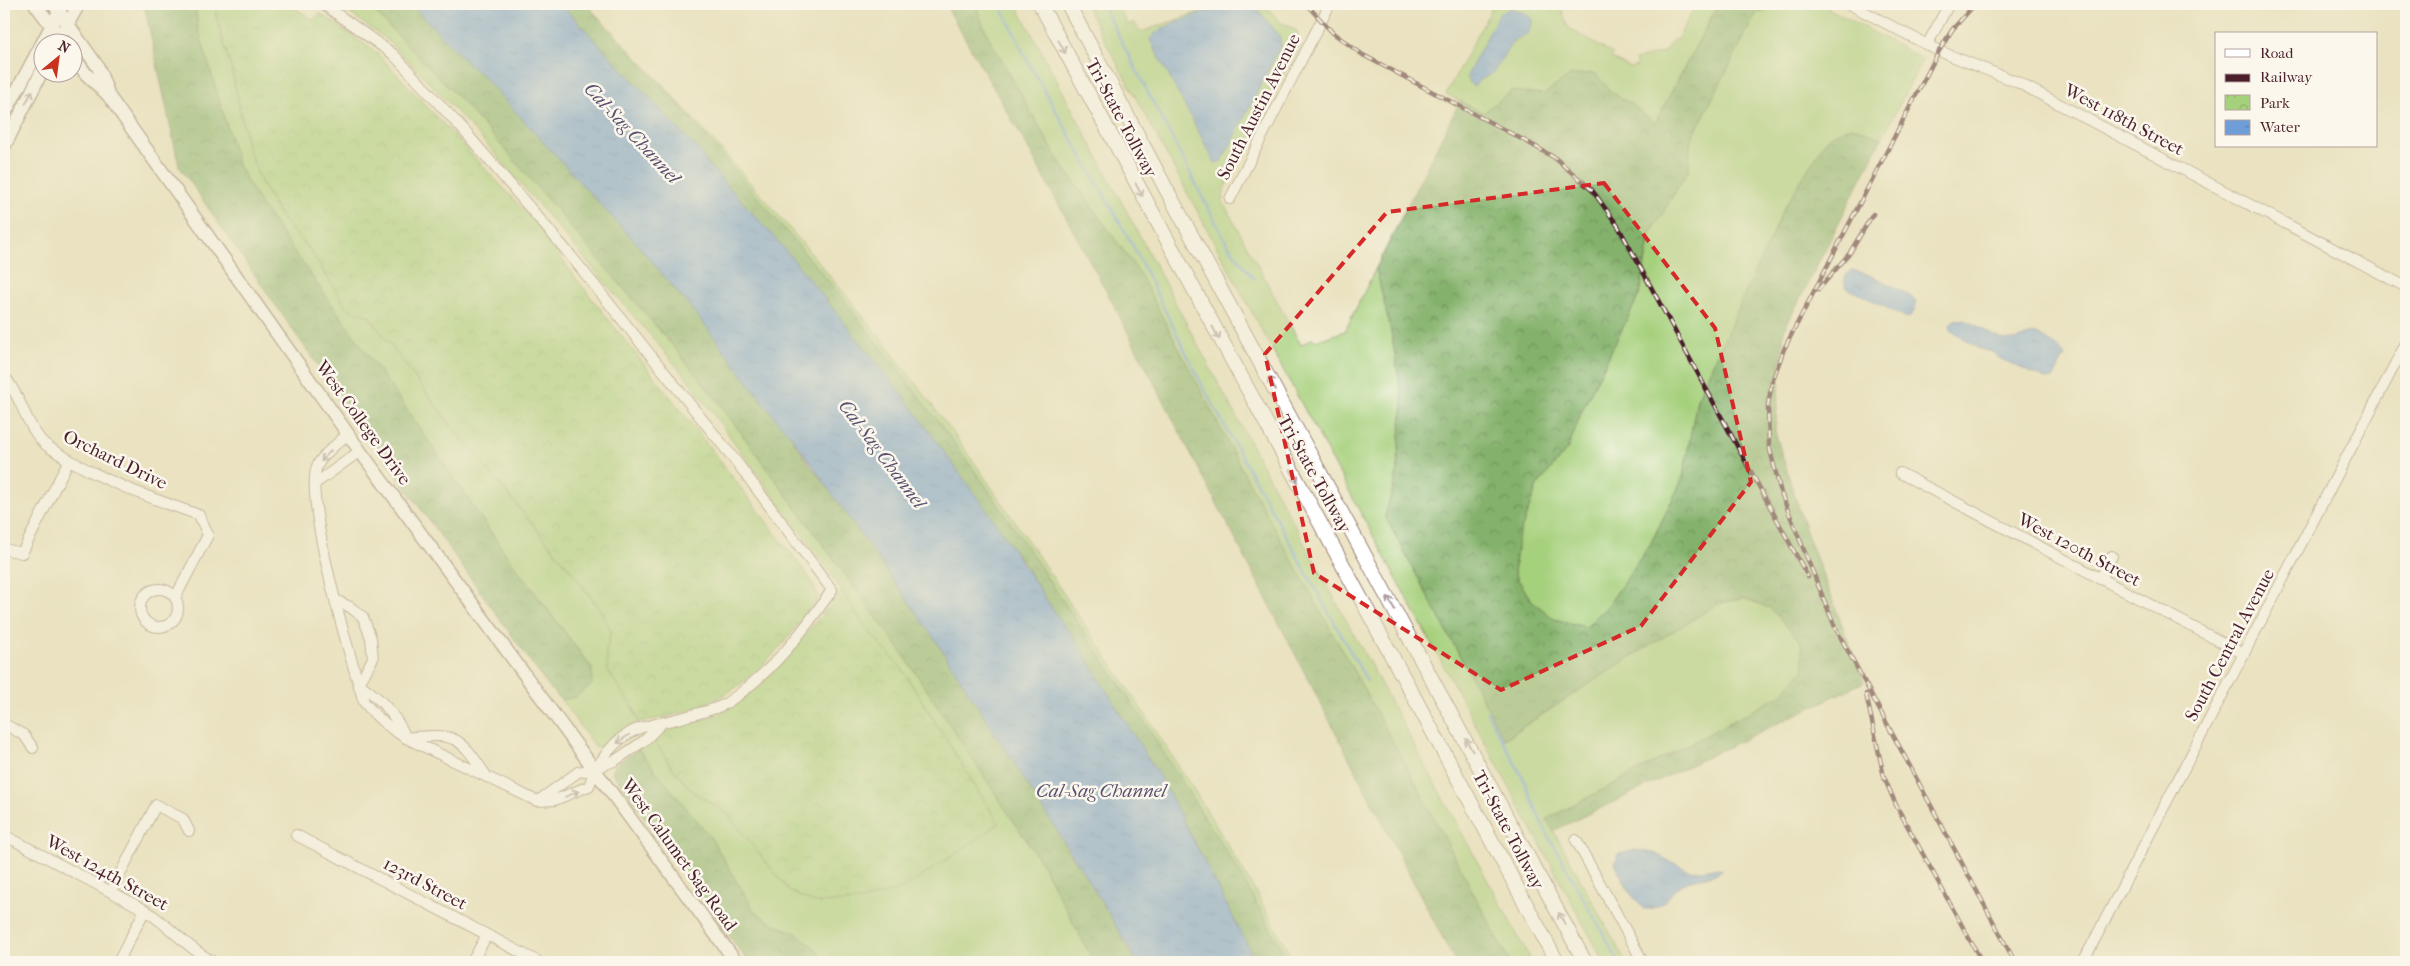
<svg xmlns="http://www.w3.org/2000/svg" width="2410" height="966" font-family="'IM FELL French Canon',serif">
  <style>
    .grass { fill: #a5d07c; stroke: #787854 }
    .forest { fill: url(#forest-crowns); stroke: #67684c }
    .park { fill: url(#park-crowns); stroke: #787854 }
    .water { fill: url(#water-ripples); stroke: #5c5e82 }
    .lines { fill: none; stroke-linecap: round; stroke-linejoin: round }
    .stream { stroke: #6f9dd8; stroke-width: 2.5 }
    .minor-casing { stroke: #9a8076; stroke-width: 12 }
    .major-casing { stroke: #9a8076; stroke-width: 15 }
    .highway-casing { stroke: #9a8076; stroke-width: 16 }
    .minor { stroke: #fff; stroke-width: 10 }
    .major { stroke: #fff; stroke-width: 12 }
    .highway { stroke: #fff; stroke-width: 14 }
    .rail-casing { stroke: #4a1f2b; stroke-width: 4.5 }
    .rail { stroke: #fbf7ec; stroke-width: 2.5; stroke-dasharray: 8; stroke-linecap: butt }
    .oneway { stroke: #ae9aa0 }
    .marked { fill: none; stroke: #d62828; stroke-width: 4; stroke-dasharray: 10 6; stroke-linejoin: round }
    .labels { text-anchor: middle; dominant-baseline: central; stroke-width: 5; stroke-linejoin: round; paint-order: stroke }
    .street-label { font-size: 18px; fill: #4a1f2b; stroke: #fbf7ec }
    .water-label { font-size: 19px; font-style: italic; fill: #595170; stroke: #fbf7ec }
  </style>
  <defs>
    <pattern id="forest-crowns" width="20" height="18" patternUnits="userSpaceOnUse" patternTransform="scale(1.25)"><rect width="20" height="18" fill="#84b26c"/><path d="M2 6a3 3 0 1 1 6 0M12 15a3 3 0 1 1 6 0" fill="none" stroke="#6e9059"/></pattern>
    <pattern id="park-crowns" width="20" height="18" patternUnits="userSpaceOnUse" patternTransform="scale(1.25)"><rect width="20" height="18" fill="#a5d07c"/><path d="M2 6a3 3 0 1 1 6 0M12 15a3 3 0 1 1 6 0" fill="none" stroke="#90b26b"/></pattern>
    <pattern id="water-ripples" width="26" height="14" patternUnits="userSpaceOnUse" patternTransform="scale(1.25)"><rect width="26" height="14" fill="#6f9dd8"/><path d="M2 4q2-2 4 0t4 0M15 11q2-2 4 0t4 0" fill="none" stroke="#5d7faf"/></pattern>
  </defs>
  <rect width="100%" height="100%" fill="#fbf7ec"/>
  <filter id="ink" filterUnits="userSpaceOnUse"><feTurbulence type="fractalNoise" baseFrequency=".02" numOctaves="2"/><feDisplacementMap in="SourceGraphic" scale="10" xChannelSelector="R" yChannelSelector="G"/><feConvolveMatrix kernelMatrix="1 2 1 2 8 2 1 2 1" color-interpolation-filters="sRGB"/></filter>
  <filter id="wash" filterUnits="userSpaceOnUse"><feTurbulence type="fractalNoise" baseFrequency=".0096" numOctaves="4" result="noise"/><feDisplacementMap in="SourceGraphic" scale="20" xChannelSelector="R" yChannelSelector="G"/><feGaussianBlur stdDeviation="1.12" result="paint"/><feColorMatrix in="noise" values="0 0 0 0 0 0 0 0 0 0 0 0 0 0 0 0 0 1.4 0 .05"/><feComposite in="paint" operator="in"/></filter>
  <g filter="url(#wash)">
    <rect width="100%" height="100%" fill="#eae2c0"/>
    <path class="grass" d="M196,4H217L216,16L232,71L248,149L262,184L281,217L310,250L347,308L369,316L449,423L573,573L601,611L611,631L606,653L639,722L625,730L602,748L595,747L561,700L575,697L592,668L505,553L405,407L261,205L238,165L197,24Z
      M337,4H367L458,97L497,140L677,351L716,399L899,648L1042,864L1094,962H824L796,933L774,924L755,912L711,838L638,749L653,738L673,769L693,792L726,812L749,840L905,887L999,824L902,669L866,628L826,567L686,377L483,140L426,79L386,39Z
      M975,4H1016L1271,482L1532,962H1510L1408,769L1248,481L1140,274L1057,158L987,34Z
      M1085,4H1117L1128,25L1134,22L1141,32L1221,4H1232L1181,21L1154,34L1222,160L1281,45L1279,35L1252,4H1265L1280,22L1297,31L1300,44L1224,189L1223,202L1301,345L1313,338L1315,341L1345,331L1376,268L1392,336L1403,404L1396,479L1385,516L1505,739L1629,658L1718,604L1743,598L1770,608L1801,642L1804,670L1780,696L1547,819L1626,962H1604Z
      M1494,4H1543L1553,9L1556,4H1560L1568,28L1613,54L1610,58L1630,68L1637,66L1635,60L1664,52L1674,39L1677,40L1693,10L1691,9L1694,4H1718L1655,123L1631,104L1611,92L1595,73L1571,75L1544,95L1511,91L1483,113L1446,94Z
      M1780,4H1820L1923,59L1882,138L1851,126L1784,208L1697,399L1683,478L1651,543L1609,604L1586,627L1553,619L1530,599L1514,573L1518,538L1537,486L1568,448L1583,408L1640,293L1650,234L1689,169L1690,142L1757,12L1777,7Z
      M659,81C761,192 860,307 950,429C990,483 1027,540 1065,596C1146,714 1227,835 1294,962H1289L1239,872L1140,715L983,482L840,295Z"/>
    <path class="forest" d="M144,4H196L197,24L238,165L261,205L405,407L505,553L592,669V685L575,697L561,700L548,686L306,349L179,166Z
      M367,4H411C435,25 454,54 481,74L635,242L701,320L782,427L789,433L811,467L839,501L935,639L1099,897L1137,962H1094L1042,864L899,648L716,399L677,351L497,140L458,97Z
      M561,4H586L659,81L788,233L840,295L935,417L983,482L1140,715L1239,872L1289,962H1256L1167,789L1071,633L1063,625L1022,561L891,380L782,246L705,161L702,154Z
      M945,4H975L987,34L1057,158L1140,274L1248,481L1408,769L1510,962H1455L1110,298L1023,139Z
      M1719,4H1780L1777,7L1757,12L1690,142L1689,169L1650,234L1640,293L1583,408L1568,448L1537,486L1518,538L1514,573L1530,599L1554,619L1586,627L1609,604L1651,543L1683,478L1697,399L1784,208L1828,137L1851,126L1882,138L1784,330L1775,432L1806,531L1864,682L1553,831L1547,819L1780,696L1804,670L1801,642L1770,608L1743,598L1718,604L1629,658L1504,739L1385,516L1396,479L1403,404L1392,336L1376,268L1460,101L1483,113L1511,91L1544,94L1571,75L1595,73L1611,92L1631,104L1655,123Z
      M638,749L711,838L755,912L774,924L796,933L815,948L824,962H748L612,772L616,764Z"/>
    <path class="park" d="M217,4H289L313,20L320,13L377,53L535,222L574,276L694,427L809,577L819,597C767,668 731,709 639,722L634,709L608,671L606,653L611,631L601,611L573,573L449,423L369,316L347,308L310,250L281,217L262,184L248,149L232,71L216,16Z
      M842,591L866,628L902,669L999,824L906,887L861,901L815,903L790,892L726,812L693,792L673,769L653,738L674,728L716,715L745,697L773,672Z"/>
    <path class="water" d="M411,4H561L702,154L705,161L782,246L902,394L991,516L1063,625L1071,633L1167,789L1256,962H1137L1099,897L935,639L789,433L782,427L701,320L635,242L481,74L469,65Z
      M1232,4L1254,5L1279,35L1281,45L1222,161L1215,163L1150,40C1155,25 1216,9 1232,4Z
      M1511,8L1525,13L1533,20L1527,34L1513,41L1493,73L1480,80L1474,86L1469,83L1467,76L1499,14Z
      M1851,270C1863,270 1910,292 1916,302L1915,310L1909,318L1905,317L1847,288C1842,281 1845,275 1851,270Z
      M1954,320C1975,316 1992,343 2013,340C2022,339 2030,331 2040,336C2047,339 2060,348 2065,355L2054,378L2045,379L2014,365L1999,358L1992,352L1979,349L1951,330L1950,325Z
      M1635,850L1654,853L1690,871L1718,868L1723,869C1711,880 1695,876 1683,884C1670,892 1662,911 1644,909L1630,893L1615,864L1618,854Z"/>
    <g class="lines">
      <path class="stream" d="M1000,4L1028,62L1132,244L1204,389L1367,681
        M1102,4L1227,244L1254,279
        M1487,712L1523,778L1543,826L1619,962"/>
    </g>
  </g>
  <g filter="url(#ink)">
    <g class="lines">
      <defs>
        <path id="minor" d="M323,4L393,54L467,134L571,256L738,464L832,590C802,633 770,675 725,704C716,709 703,712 692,715C675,720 657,723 640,728C615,737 597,762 589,786L555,800L537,801L406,738C389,728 376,718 364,702C352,663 301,495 318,464C325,452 338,443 348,434
          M1849,4L1939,51L2017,82L2406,287
          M1927,45L1949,4
          M1230,199L1330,4
          M4,376C20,394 24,420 40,439C44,445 52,449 58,453C102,481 151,498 199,515L208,535L175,598
          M1900,473L2244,654
          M316,483L360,451
          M4,549L22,553L69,460
          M2100,579L2112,556
          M140 608a19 19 0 1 1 38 0a19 19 0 1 1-38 0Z
          M337,601L350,607L363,617L371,638L373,658L359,684C379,697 396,715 406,738C457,733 459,735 487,777
          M4,724L24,735L33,748
          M538,801L578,772L594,769L616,760L645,740L661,724
          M4,835L145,910C170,926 188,949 214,962
          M296,835L539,962
          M1576,840L1643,962
          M111,891L156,805L183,819L189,831
          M118,962L145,910
          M472,962L487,935
          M2083,962L2406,343"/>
        <path id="major" d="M35,4L64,42
          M55,6L98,67L107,91
          M64,30L79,4
          M72,55L86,74L108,95L360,451L736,962
          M4,115L63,4
          M4,147L42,71"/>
        <path id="highway" d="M1040,4L1557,962
          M1068,4L1164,185L1585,962"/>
      </defs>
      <use href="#minor" class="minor-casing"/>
      <use href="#major" class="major-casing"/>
      <use href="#highway" class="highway-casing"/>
      <use href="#minor" class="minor"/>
      <use href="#major" class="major"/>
      <use href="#highway" class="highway"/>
      <defs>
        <path id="rail" d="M1306,4L1333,33L1363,55L1529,143L1555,158L1592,190L1618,226L1808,577
          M1975,4L1952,30L1939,51L1784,349L1772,382L1768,405L1769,446L1781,493L1835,627L2015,962
          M1818,290L1849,254L1873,214
          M1866,694L1884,777L1896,805L1982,962"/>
      </defs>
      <use href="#rail" class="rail-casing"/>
      <use href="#rail" class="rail"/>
    </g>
    <defs><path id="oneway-shaft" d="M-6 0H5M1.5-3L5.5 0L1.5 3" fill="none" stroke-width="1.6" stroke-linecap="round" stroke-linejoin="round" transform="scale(1.25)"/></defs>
    <g class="oneway">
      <use href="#oneway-shaft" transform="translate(1062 47) rotate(62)"/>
      <use href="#oneway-shaft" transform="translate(29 97) rotate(-63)"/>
      <use href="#oneway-shaft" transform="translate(1139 190) rotate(62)"/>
      <use href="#oneway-shaft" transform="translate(1216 333) rotate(61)"/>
      <use href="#oneway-shaft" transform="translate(1272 383) rotate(-119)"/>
      <use href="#oneway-shaft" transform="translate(326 456) rotate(132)"/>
      <use href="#oneway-shaft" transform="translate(1294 476) rotate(61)"/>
      <use href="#oneway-shaft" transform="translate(1391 603) rotate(-119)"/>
      <use href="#oneway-shaft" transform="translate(623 739) rotate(145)"/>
      <use href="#oneway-shaft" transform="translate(1469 745) rotate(-119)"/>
      <use href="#oneway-shaft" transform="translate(572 794) rotate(-22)"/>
      <use href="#oneway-shaft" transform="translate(1562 919) rotate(-118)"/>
    </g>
  </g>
  <path d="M0 0H2410V966H0ZM1604,183L1715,328L1751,482L1641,626L1501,690L1314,573L1265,354L1387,212Z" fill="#eae2c0" fill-opacity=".55" fill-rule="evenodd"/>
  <path class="marked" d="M1604,183L1715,328L1751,482L1641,626L1501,690L1314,573L1265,354L1387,212Z"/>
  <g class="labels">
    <g class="street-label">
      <text transform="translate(1259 107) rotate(-63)">South Austin Avenue</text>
      <text transform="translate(1121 118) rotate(62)">Tri-State Tollway</text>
      <text transform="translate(2124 120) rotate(28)">West 118th Street</text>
      <text transform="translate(363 423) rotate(54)">West College Drive</text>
      <text transform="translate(115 460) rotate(26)">Orchard Drive</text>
      <text transform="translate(1314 474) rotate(61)">Tri-State Tollway</text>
      <text transform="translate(2079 550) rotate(28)">West 120th Street</text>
      <text transform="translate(2230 645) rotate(-62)">South Central Avenue</text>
      <text transform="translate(1508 830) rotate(62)">Tri-State Tollway</text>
      <text transform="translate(679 855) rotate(54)">West Calumet Sag Road</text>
      <text transform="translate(107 873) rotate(29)">West 124th Street</text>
      <text transform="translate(425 884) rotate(28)">123rd Street</text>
    </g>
    <g class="water-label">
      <text transform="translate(632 133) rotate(47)">Cal-Sag Channel</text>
      <text transform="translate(882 454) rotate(53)">Cal-Sag Channel</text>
      <text x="1101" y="791">Cal-Sag Channel</text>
    </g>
  </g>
  <rect width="2410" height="966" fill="none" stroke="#fbf7ec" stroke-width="20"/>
  <rect x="2215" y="32" width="162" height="115" fill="#fbf7ec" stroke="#b4a19f"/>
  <rect x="2225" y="49" width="25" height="8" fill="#ffffff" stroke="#b4a19f"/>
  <text x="2260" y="58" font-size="15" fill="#4a1f2b">Road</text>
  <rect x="2225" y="74" width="25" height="8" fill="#4a1f2b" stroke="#b4a19f"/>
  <text x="2260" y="82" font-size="15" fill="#4a1f2b">Railway</text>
  <rect x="2225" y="95" width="25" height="15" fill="url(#park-crowns)" stroke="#b4a19f"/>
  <text x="2260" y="108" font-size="15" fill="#4a1f2b">Park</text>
  <rect x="2225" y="120" width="25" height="15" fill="url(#water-ripples)" stroke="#b4a19f"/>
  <text x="2260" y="132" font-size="15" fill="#4a1f2b">Water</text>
  <g transform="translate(58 58) rotate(29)"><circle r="24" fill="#fbf7ec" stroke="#b4a19f"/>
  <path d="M0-4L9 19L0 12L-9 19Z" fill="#c8321e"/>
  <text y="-8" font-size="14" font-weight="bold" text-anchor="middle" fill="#4a1f2b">N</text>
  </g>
</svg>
